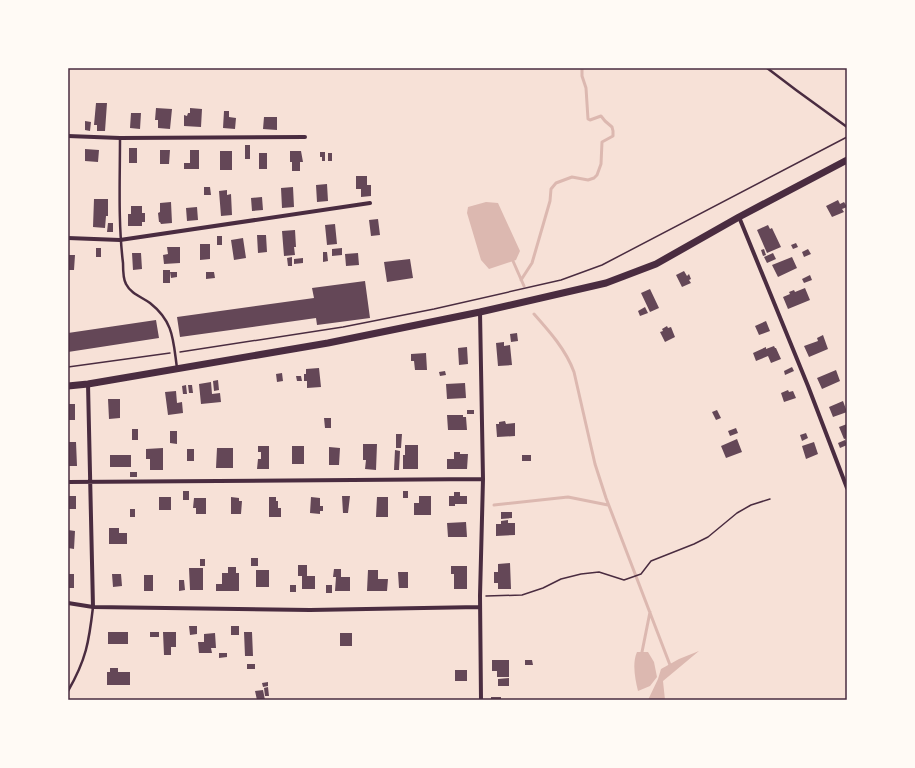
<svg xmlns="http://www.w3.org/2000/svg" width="915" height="768" font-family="Raleway,sans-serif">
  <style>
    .water { fill: #dcb8b0 }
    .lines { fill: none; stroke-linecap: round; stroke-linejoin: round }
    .stream { stroke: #dcb8b0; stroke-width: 3 }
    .building { fill: #644757 }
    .path { stroke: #4a2c40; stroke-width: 1.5 }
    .service { stroke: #4a2c40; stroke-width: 2.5 }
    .minor { stroke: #4a2c40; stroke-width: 4 }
    .secondary { stroke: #4a2c40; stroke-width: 7 }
    .neatline { fill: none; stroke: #4a2c40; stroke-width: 1.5 }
  </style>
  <rect width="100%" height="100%" fill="#f7e1d7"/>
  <path class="water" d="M486,202L498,203L520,251L516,260L489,269L481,260L467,213L468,207Z
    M699,651L663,681L665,700H648L658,679L661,669L679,659Z
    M637,652H648L654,662L657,677L650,686L638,691C635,679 632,663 637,652Z"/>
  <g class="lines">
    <path class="stream" d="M513,261L524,286
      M521,280L532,263L550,201L551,189L556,183L572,177L588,180L594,178L597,175L601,164L602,142L613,136V131L612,127L605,121L601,116L590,120L588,119L586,88L582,76V68
      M534,314C550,332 566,350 574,372L595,464L606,498L670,665
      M494,505L568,497L608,505
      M642,652L650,612"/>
  </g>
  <path class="building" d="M96,103H107L105,131H97V125H94Z
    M156,108L172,109L170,129L158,128V120H155Z
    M190,108L202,109L201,127L184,126V115L187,116L188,113H190Z
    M224,111H229V117L236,118L235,129L223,128Z
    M131,113H141L140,129L130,128Z
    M264,117H277V130L263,129Z
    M85,121L91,122L90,131L85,130Z
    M245,145H250V159H245Z
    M129,148H137V163H129Z
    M85,149L99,150L98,162L85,161Z
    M160,150H170L169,164H160Z
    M190,150H199V169H184V163H190Z
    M220,151H232V170H220Z
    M290,151H301L303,162H300V171H292V162H290Z
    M320,152H325V161H322V157H320Z
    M259,153H267V169H259Z
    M328,153H332V161H328Z
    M356,176H367V185H371V196L361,197V189H356Z
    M327,184L328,201L317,202L316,185Z
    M204,187H210L211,195H204Z
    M293,187L294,207L282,208L281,188Z
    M227,190V195L231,194L232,215L221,216L219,191Z
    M262,197L263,210L252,211L251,198Z
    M94,199H108V216H106L105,228L93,227Z
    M838,200L840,204L844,202L847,207L842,209L844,212L832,217L826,206Z
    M171,202L172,223L161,224L160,222H159L158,213L160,212V203Z
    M131,206H142V213H145V222H142V226H128V214H131Z
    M197,207L198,220L187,221L186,208Z
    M378,219L380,235L371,236L369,220Z
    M108,223H113V232H107Z
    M335,224L337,244L327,245L325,225Z
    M768,225L770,229L772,228L781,247L767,253L757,230Z
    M295,230L296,247H294L295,255L284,256L282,231Z
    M257,235H266L267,252L258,253Z
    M217,236H222V245H217Z
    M243,238L246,258L234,260L231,240Z
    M796,243L798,247L793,249L791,245Z
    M200,244H210V259L200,260Z
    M167,247H180V263L164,264L163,255L168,254Z
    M96,248H101V257H96Z
    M342,248V255L332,256V249Z
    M764,249L766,255L763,256L761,250Z
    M808,249L811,254L804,257L802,252Z
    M323,252H327L328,261L323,262Z
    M132,253H141L142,269L133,270Z
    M358,253L359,265L346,266L345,254Z
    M773,253L776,259L767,263L764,257Z
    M68,255H75L74,270H68Z
    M292,257V266H288L287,258Z
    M792,257L797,268L778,277L772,265Z
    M303,258V263L294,264V259Z
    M410,259L413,278L387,282L384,262Z
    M163,270H170V283H163Z
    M684,271L687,276L689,274L691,279L689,280L691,283L682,287L676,275Z
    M170,272H177V277L171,278Z
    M206,272H214L215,278L206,279Z
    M810,275L812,280L804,283L802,279Z
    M365,281L370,318L317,325L316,318L180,337L177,317L314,298L312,288Z
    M805,288L810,300L788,309L783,297L790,294L789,292L794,290L795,292Z
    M650,289L659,308L650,312L641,293Z
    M645,307L648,313L640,316L638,311Z
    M156,320L159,338L68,352V333Z
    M766,321L770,331L759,335L755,326Z
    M667,326L668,328L671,327L675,337L665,342L660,332L663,331L662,329Z
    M517,333L518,341L511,342L510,334Z
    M823,335L828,349L809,357L804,346L818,341L817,338Z
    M504,342V346L510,345L512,365L498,366L496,343Z
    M774,346L775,348H776L781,359L771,363L768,356L756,361L753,353L766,347V349Z
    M467,347L468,364L459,365L458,348Z
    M426,353L427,370H415L414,361H411V354Z
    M792,367L794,371L785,375L784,371Z
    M319,368L321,387L307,388V381H304V374H306V369Z
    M836,370L840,381L822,389L817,378Z
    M445,371L446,375L440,376L439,372Z
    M282,373L283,381L277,382L276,374Z
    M296,376H301L302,381H297Z
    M218,380L219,390L214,391L213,381Z
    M211,382L212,394L220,393L221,402L201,404L199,384Z
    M465,383L466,398L447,399L446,384Z
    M186,385L187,394H183L182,386Z
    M188,385H192L193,393H189Z
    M788,390L789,392L793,391L796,398L784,402L781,393Z
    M176,391L177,403L182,402L183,413L168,415L165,392Z
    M108,399H120V418L109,419Z
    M843,401L847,412L833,417L829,407Z
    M68,404H75V420H68Z
    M467,410H474V414H467Z
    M717,410L721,418L716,420L712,412Z
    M447,415H463V417H466L467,430H448Z
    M324,418H331V428H325Z
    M505,421L506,424L515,423V436L497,437L496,424H499V422Z
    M847,424V438L844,439L839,427Z
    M736,428L738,433L730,436L728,431Z
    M132,429H138V440H132Z
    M170,431H177V444L170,443Z
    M806,433L808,438L802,441L800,435Z
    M396,434H402L401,448H396Z
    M737,439L742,452L726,458L721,446Z
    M845,440L847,445L840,448L838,443Z
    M68,442H76L77,466H68Z
    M814,442L818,454L806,459L802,446Z
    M363,444H377L376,470L365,469L366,460H363Z
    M405,445H418V469H403V455H405Z
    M258,446H269V469H257L258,459H261V452H258Z
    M292,446H304V464H292Z
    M329,447L340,448L339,465H329Z
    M163,448V470H150V459H146V449Z
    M217,448H233V468H216Z
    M187,449H194V461H187Z
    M395,450L400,451L399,470H394Z
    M454,452H460V454H468L467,469H447V459H454Z
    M110,455H131V467H110Z
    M522,455H531V461H522Z
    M130,472H137V477H130Z
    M183,491H189V500H183Z
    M403,491H408V498H403Z
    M454,492H460V496H467V504H455V506H449V496H454Z
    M68,496H76V509H68Z
    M342,496H350L348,513H343Z
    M419,496H431V515H414V503H419Z
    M159,497H171V510H159Z
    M231,497L239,498V501H242L241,514H231Z
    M269,497H276V501H278V508H281V517H269Z
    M311,497L320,498V506H323V511H320V514L310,513Z
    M377,497H388V517H376Z
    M194,498H206V514H196V508H193Z
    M130,509H135V517H130Z
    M501,512H512V518L501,519Z
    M508,520V523H515V535L496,536V524H501V521Z
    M466,522L467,537H448L447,523Z
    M109,528H119V533H127V544H109Z
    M68,530L75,531L74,549L68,548Z
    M251,558H258V566H251Z
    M200,559H205V566H200Z
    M510,563L511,589H498V583H494V572H498V564Z
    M298,565H307V576H315V589H302V576H298Z
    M451,566H467V589H454V574H451Z
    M228,567H236V573H239V591H216V584H222V573H228Z
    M189,568H203V590H190Z
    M334,569H341V577H350V591H335L336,577H333Z
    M256,570H269V587H256Z
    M368,570H378V579H388L387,591H367Z
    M398,572H408V588H399Z
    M68,574H74V588H68Z
    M112,574H121L122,586L113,587Z
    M144,575H153V591H144Z
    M179,580H184L185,590L179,591Z
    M290,585H296V592H290Z
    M326,585H332V593H326Z
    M189,626H197V634L190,635Z
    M231,626H239V635H231Z
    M108,632H128V644H108Z
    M150,632H159V637H150Z
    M163,632H176V647H171V655H164Z
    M244,632H252L253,656H245Z
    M215,633L216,648H211L212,653H199L198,642H204V634Z
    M340,633H352V646H340Z
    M219,653H227V657L219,658Z
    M492,660H509V677H497V671H492Z
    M525,660H532L533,665H525Z
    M247,664H255V669H247Z
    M110,668H118V672H130V685H107V672H110Z
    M455,670H467V681H455Z
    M509,678V686H498V679Z
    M268,682V686L263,687L262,683Z
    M268,687L269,696H265L264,688Z
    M263,690L265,700H257L255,691Z
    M491,697H501V700H491Z"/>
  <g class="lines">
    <path class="path" d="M180,352L343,327L434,309L561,280L602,265L847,137
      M68,367L170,353
      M486,596L522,595L543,588L561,579L581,574L599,572L624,580L641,574L651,561L694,544L708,537L737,513L751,505L770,499"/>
    <path class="service" d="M767,68L796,90L847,127
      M120,138C120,180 118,222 123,263C123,270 123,279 126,284C131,294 142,297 150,303C174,322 173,340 177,368
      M68,691C86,660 89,642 93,607"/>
    <path class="minor" d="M68,136L120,138L305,137
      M739,217L808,386L847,488
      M68,238L120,240L370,203
      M480,312L483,479L480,596L481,700
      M88,384L93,607
      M68,482L483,479
      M68,603L93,607L310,610L480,607"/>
    <path class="secondary" d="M68,386L88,384L328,343L480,312L606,283L656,264L739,217L847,160"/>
  </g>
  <rect width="915" height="768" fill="none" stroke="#fffaf5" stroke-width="138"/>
  <rect x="69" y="69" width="777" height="630" class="neatline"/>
</svg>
